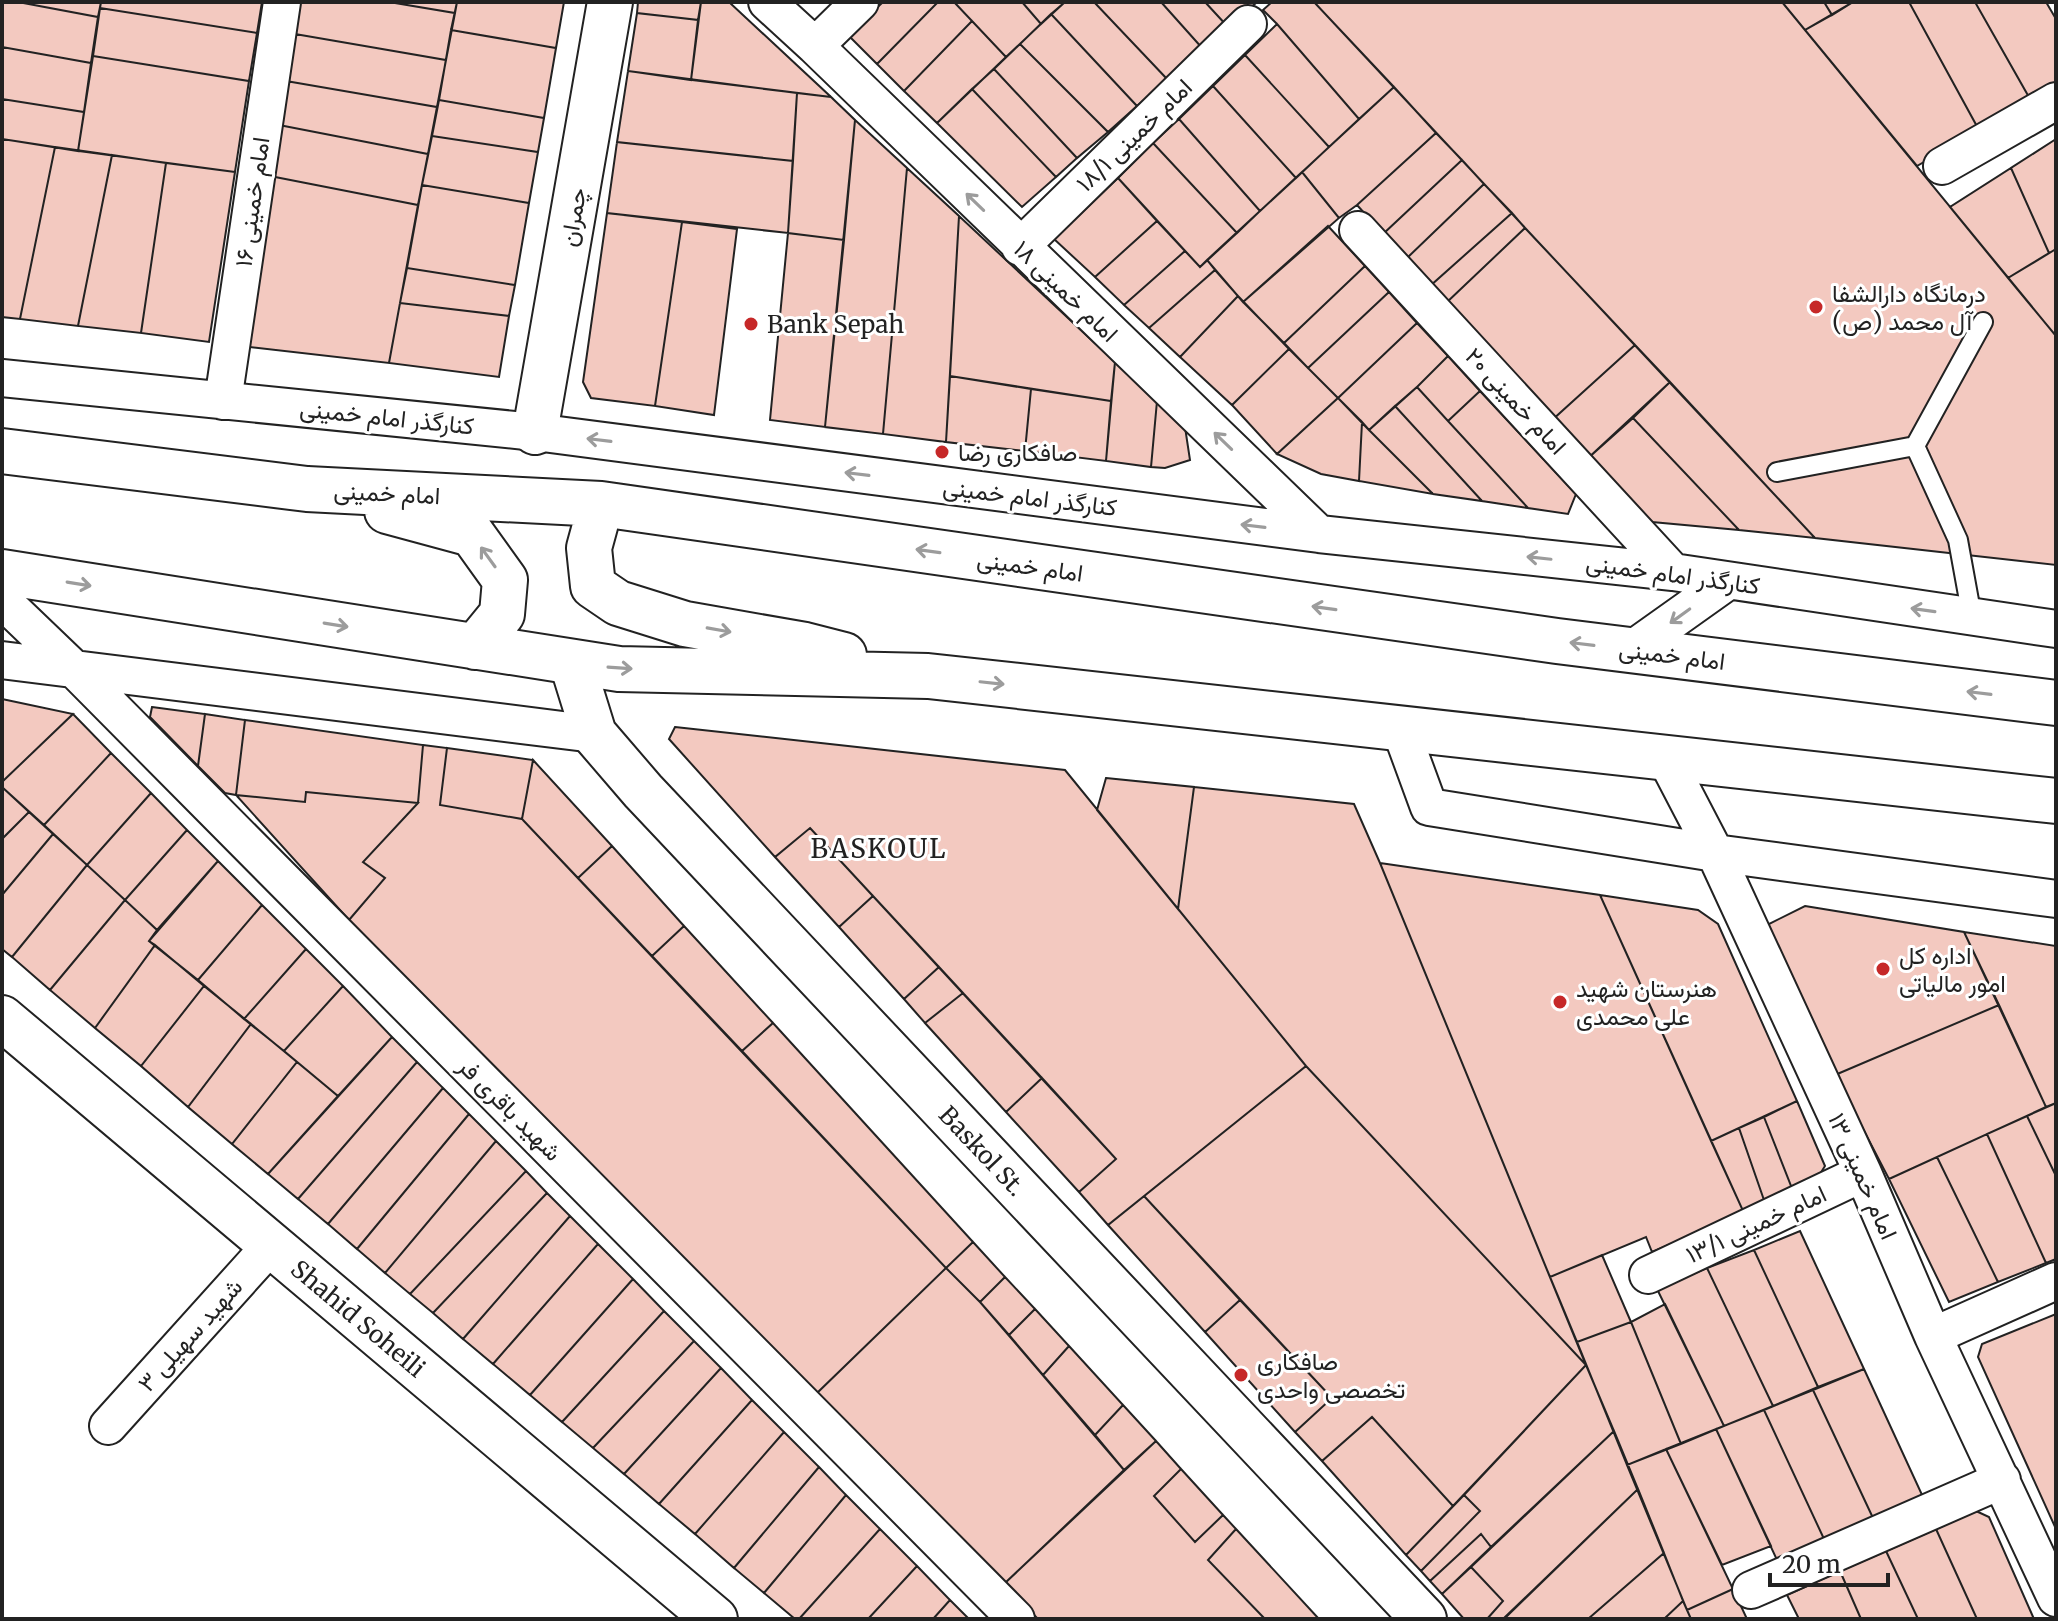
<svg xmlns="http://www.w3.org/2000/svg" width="2058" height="1621" font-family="Merriweather,Vazirmatn,serif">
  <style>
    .building { fill: #f3c9c0; stroke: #222; stroke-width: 2 }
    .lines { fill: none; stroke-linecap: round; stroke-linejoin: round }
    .service-casing { stroke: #222; stroke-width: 22 }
    .minor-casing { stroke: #222; stroke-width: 40 }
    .tertiary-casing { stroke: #222; stroke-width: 48 }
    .secondary-casing { stroke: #222; stroke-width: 48 }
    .service { stroke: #fff; stroke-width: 18 }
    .minor { stroke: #fff; stroke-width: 36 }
    .tertiary { stroke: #fff; stroke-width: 44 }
    .secondary { stroke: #fff; stroke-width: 44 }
    .oneway { stroke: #9c9c9c }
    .poi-dot { fill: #c62828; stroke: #fff; stroke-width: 3 }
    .labels { text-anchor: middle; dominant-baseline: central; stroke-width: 6; stroke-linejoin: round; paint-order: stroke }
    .street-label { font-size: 24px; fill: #222; stroke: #fff }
    .poi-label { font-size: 24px; fill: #222; stroke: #fff; text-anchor: start }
    .neighbourhood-label { font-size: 26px; letter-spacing: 2px; fill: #222; stroke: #fff }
  </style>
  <rect width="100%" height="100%" fill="#fff"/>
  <path class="building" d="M2,2H18L98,17L91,63L2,47Z
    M18,2H101L98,17Z
    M101,2H262L257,33L100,8Z
    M300,2H389L455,13L446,60L295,34Z
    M389,2H457L455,13Z
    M457,2H564L556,48L451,30Z
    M638,2H701L698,20L637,13Z
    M701,2H729L831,97L691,80Z
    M883,2H938L877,64L848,35Z
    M938,2H954L972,21L904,91L877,64Z
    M954,2H1022L1041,24L1006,57Z
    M1022,2H1065L1041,24Z
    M1065,2H1094L1168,80L1137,106L1051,14Z
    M1094,2H1161L1203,49L1168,80Z
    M1161,2H1205L1228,27L1203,49Z
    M1205,2H1255L1256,3L1228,27Z
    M1272,2H1314L1394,87L1359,119L1277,24L1263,10Z
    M1314,2H1782L2056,336V565L1815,538Z
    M1782,2H1824L1832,15L1805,30Z
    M1824,2H1853L1832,15Z
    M1853,2H1909L1979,130L1917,166L1805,30Z
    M1909,2H1975L2030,99L1979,130Z
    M1975,2H2046L2056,19V84L2030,99Z
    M100,8L257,33L249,81L93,56Z
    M637,13L698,20L691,80L628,71Z
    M1051,14L1137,106L1108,132L1020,44Z
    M972,21L1006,57L937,123L904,91Z
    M1277,24L1359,119L1329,147L1245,55Z
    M451,30L556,48L544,118L439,100Z
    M295,34L446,60L437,107L286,81Z
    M1020,44L1108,132L1077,158L994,69Z
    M2,47L91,63L84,112L2,99Z
    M1245,55L1329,147L1296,178L1213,86Z
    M93,56L249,81L235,172L78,151Z
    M994,69L1077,158L1056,177L972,89Z
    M628,71L797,93L793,161L617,142Z
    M286,81L437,107L428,154L279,125Z
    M1213,86L1296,178L1260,211L1179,119Z
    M1394,87L1436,133L1357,205L1339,218L1302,172Z
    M972,89L1056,177L1022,207L937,123Z
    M797,93L831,97L855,120L844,240L788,233Z
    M2,99L84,112L78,151L2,139Z
    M439,100L544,118L538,152L432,136Z
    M1179,119L1260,211L1237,233L1153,143Z
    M855,120L907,168L883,434L825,427Z
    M279,125L428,154L418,205L270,176Z
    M1436,133L1462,160L1383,234L1357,205Z
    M432,136L538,152L529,203L422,185Z
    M2,139L55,147L20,319L2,317Z
    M2056,139V249L2049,253L2011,168Z
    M617,142L793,161L788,233L607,213Z
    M1153,143L1237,233L1200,267L1118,178Z
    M55,147L112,155L78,326L20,319Z
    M112,155L166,163L141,333L78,326Z
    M1462,160L1484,184L1406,259L1383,234Z
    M166,163L235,172L209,342L141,333Z
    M907,168L959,216L946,442L883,434Z
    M2011,168L2049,253L2008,278L1950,207Z
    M1302,172L1339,218L1243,302L1207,260Z
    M270,176L418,205L389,363L240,346Z
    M1118,178L1157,221L1095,277L1054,239Z
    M1484,184L1512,213L1430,286L1406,259Z
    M422,185L529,203L515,285L407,268Z
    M607,213L682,222L655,406L591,398L583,382Z
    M1512,213L1525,228L1445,304L1430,286Z
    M959,216L1115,362L1111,401L950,376Z
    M1157,221L1185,251L1124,305L1095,277Z
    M682,222L737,229L714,415L655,406Z
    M1328,226L1365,266L1284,343L1243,302Z
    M1525,228L1635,345L1551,421L1445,304Z
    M788,233L844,240L825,427L770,420Z
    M2056,249V336L2008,278Z
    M1185,251L1200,267L1207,260L1215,270L1149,328L1124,305Z
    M1365,266L1389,292L1308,368L1284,343Z
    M407,268L515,285L509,316L400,303Z
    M1215,270L1238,296L1180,357L1149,328Z
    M1389,292L1417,323L1338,398L1308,368Z
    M1238,296L1289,349L1232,405L1180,357Z
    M400,303L509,316L499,377L389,363Z
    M1417,323L1448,356L1417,387L1369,430L1338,398Z
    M1635,345L1670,382L1586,460L1551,421Z
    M1289,349L1338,398L1277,454L1232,405Z
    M1448,356L1480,391L1448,421L1417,387Z
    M1115,362L1157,401L1151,467L1106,461Z
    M950,376L1031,389L1025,451L946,442Z
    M1670,382L1815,538L1739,530L1633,418Z
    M1417,387L1448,421L1528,508L1482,501L1395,406Z
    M1031,389L1111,401L1106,461L1025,451Z
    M1480,391L1576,494L1568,514L1528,508L1448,421Z
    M1338,398L1362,422L1359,481L1321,474L1277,454Z
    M1157,401L1185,427L1190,460L1165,468L1151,467Z
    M1395,406L1482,501L1433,494L1369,430Z
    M1633,418L1739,530L1652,522L1586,460Z
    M1362,422L1369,430L1433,494L1359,481Z
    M2,699L73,714L2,782Z
    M152,707L205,714L198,766L150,717Z
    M73,714L111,753L44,825L2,787V782Z
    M205,714L245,720L236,795L225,793L198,766Z
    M245,720L423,745L418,803L306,792L305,802L236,795Z
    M675,727L1065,770L1306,1066L1108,1225L1079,1192L1116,1159L810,828L775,857L669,739Z
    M423,745L447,748L440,805L522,819L946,1268L816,1394L349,920L385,878L363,862L418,803Z
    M447,748L533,760L522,819L440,805Z
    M111,753L151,793L87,865L44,825Z
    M533,760L612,846L578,878L522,819Z
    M1106,778L1194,787L1178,909L1097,810Z
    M2,787L29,812L2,839Z
    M1194,787L1354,804L1380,863L1586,1365L1306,1066L1178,909Z
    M306,792L418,803L363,862L385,878L349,920L236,795L305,802Z
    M151,793L187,830L125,900L87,865Z
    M29,812L53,834L2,895V839Z
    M810,828L873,896L839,927L775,857Z
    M187,830L218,861L157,930L125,900Z
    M53,834L87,865L12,957L2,949V895Z
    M612,846L684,926L652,956L578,878Z
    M218,861L262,905L198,980L149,941Z
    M1380,863L1600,895L1744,1213L1652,1252L1646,1237L1550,1277Z
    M87,865L125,900L50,990L12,957Z
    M1600,895L1698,910L1718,924L1797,1101L1711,1141Z
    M873,896L939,967L904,999L839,927Z
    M125,900L157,930L149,941L155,945L95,1028L50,990Z
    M262,905L306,949L244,1019L198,980Z
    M1805,906L1964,932L1999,1005L1835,1075L1765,926Z
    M684,926L773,1023L742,1051L652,956Z
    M1964,932L2056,946V1103L2046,1107Z
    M155,945L204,986L141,1066L95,1028Z
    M306,949L343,986L284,1051L244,1019Z
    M939,967L963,993L925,1023L904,999Z
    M204,986L251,1024L188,1107L141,1066Z
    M343,986L392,1037L338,1096L284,1051Z
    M963,993L1042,1078L1006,1112L925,1023Z
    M1999,1005L2046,1107L1889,1179L1835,1075Z
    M773,1023L973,1242L946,1268L742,1051Z
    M251,1024L297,1062L232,1144L188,1107Z
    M392,1037L417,1062L298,1199L268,1174Z
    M297,1062L338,1096L268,1174L232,1144Z
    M417,1062L443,1088L328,1224L298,1199Z
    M1306,1066L1586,1365L1453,1506L1372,1417L1322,1461L1295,1432L1332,1398L1144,1196Z
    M1042,1078L1116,1159L1079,1192L1006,1112Z
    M443,1088L469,1114L357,1249L328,1224Z
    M1797,1101L1825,1166L1815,1182L1793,1191L1764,1117Z
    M2056,1103V1176L2027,1116Z
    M469,1114L496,1141L385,1273L357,1249Z
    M2027,1116L2056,1176V1259L2046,1263L1987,1134Z
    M1764,1117L1793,1191L1765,1203L1739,1128Z
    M1739,1128L1765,1203L1744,1213L1711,1141Z
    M1987,1134L2046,1263L1998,1282L1937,1157Z
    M496,1141L526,1171L410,1294L385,1273Z
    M1937,1157L1998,1282L1949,1302L1889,1179Z
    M526,1171L547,1193L433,1313L410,1294Z
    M547,1193L570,1216L463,1339L433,1313Z
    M1144,1196L1240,1300L1205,1332L1108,1225Z
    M570,1216L598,1244L493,1364L463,1339Z
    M1800,1231L1864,1369L1818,1387L1754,1250Z
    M973,1242L1005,1277L980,1302L946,1268Z
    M598,1244L633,1279L530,1395L493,1364Z
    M1754,1250L1818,1387L1773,1406L1707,1268Z
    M1602,1255L1631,1322L1577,1342L1550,1277Z
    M946,1268L980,1302L1124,1470L1004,1584L816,1394Z
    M1707,1268L1773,1406L1724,1426L1657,1289Z
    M1005,1277L1035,1309L1009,1335L980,1302Z
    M633,1279L664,1311L562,1422L530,1395Z
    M1240,1300L1332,1398L1295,1432L1205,1332Z
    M1665,1304L1724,1426L1681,1444L1631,1322Z
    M1035,1309L1069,1346L1043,1375L1009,1335Z
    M664,1311L694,1341L593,1448L562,1422Z
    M2056,1314V1529L1978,1357L1982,1344Z
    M1631,1322L1681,1444L1627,1465L1577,1342Z
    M694,1341L721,1368L624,1474L593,1448Z
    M1069,1346L1123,1405L1095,1435L1043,1375Z
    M1586,1365L1614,1431L1491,1547L1481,1534L1430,1581L1421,1571L1480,1511L1464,1495Z
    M721,1368L752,1400L659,1504L624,1474Z
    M1864,1369L1923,1497L1873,1518L1813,1390Z
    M1813,1390L1873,1518L1824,1539L1764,1410Z
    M752,1400L784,1432L695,1534L659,1504Z
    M1123,1405L1156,1441L1124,1470L1095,1435Z
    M1764,1410L1824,1539L1777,1560L1716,1429Z
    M1372,1417L1453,1506L1406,1555L1322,1461Z
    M1716,1429L1771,1546L1722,1565L1666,1449Z
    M1614,1431L1638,1489L1503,1619H1487L1503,1601L1471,1567Z
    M784,1432L819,1467L734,1568L695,1534Z
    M1156,1441L1181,1469L1154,1496L1195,1542L1223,1515L1236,1529L1208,1560L1265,1619H1038L1004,1584Z
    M1666,1449L1733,1589L1687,1610L1627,1465Z
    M819,1467L846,1495L764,1593L734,1568Z
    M1181,1469L1223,1515L1195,1542L1154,1496Z
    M1638,1489L1664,1553L1588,1619H1504Z
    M846,1495L880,1529L799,1619H795L764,1593Z
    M1464,1495L1480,1511L1421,1571L1406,1555Z
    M1976,1511L1989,1517L2034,1619H1977L1936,1529Z
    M880,1529L917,1566L868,1619H799Z
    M1236,1529L1319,1619H1265L1208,1560Z
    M1936,1529L1977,1619H1918L1886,1551Z
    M1481,1534L1491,1547L1442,1594L1430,1581Z
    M1886,1551L1918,1619H1861L1840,1571Z
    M1664,1553L1683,1601L1664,1619H1588Z
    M917,1566L950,1600L933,1619H868Z
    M1471,1567L1503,1601L1487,1619H1464L1442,1594Z
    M1840,1571L1861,1619H1799L1787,1595Z
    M1733,1589L1747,1619H1691L1687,1610Z
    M950,1600L969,1619H933Z
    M1683,1601L1691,1619H1664Z"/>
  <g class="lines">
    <defs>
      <path id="service" d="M1915,446L1983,322
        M1777,472L1915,446L1958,540L1972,617"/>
      <path id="minor" d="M767,2L815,46L1319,534
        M815,46L860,2
        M1942,166L2056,101
        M1358,230L1673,572
        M1020,247L1248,24
        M2,378L535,432L1319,534L1673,572L2056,629
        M223,401L282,2
        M2,600L75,670L1016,1619
        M1631,650L1728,581
        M2,660L594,734
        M1400,728L1429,807L1715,853L2056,899
        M1665,757L1715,853L1863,1173L1933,1336L2056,1598
        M1648,1275L1863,1173
        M1933,1336L2056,1281
        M108,1426L272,1244
        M1751,1590L2002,1480"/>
      <g id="tertiary">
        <path d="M535,432L610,2"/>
        <path id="s1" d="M572,663L594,734L643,791L1424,1619"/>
        <path id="s2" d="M2,1018L715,1619"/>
      </g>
      <path id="secondary" d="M2,451L307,489L601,504L1557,641L2056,703
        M601,504L589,548L593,586L618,603L685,624L805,645L844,655
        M387,511L472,534L505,580L502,614L475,647
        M2,572L619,669L928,676L2056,801"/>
    </defs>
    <use href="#service" class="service-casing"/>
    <use href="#minor" class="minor-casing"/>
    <use href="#tertiary" class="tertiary-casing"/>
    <use href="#secondary" class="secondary-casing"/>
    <use href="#service" class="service"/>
    <use href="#minor" class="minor"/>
    <use href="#tertiary" class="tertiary"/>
    <use href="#secondary" class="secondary"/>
  </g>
  <defs><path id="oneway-shaft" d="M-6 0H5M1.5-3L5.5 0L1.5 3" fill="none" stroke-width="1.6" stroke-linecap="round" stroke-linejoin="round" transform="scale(2)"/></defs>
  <g class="oneway">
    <use href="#oneway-shaft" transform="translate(975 202) rotate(-136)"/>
    <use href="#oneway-shaft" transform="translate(599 440) rotate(-173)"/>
    <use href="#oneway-shaft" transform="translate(1223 441) rotate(-136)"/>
    <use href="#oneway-shaft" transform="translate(857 474) rotate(-173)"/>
    <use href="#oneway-shaft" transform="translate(1253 526) rotate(-173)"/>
    <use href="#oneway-shaft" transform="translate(928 551) rotate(-172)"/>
    <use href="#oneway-shaft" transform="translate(488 557) rotate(-126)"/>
    <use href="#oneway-shaft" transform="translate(1539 558) rotate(-174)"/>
    <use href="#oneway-shaft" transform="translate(79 584) rotate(9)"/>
    <use href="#oneway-shaft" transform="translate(1324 608) rotate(-172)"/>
    <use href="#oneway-shaft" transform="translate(1923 610) rotate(-172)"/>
    <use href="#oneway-shaft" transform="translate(1680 616) rotate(144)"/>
    <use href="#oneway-shaft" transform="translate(336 625) rotate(9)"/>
    <use href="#oneway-shaft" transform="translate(719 630) rotate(10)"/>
    <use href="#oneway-shaft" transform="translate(1582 644) rotate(-173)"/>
    <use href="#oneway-shaft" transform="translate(620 668) rotate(4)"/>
    <use href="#oneway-shaft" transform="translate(992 683) rotate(6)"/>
    <use href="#oneway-shaft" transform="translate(1979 693) rotate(-173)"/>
  </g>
  <g class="poi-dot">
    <circle cx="1816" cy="307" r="8"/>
    <circle cx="751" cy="324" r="8"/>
    <circle cx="942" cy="452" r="8"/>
    <circle cx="1883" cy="969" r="8"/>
    <circle cx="1560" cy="1002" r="8"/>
    <circle cx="1241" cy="1375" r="8"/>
  </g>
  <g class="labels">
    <g class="street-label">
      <text transform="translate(1134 135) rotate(-44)">امام خمینی ۱۸/۱</text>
      <text transform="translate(252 202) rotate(-82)">امام خمینی ۱۶</text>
      <text transform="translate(573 217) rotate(-80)">چمران</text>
      <text transform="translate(1066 291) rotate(44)">امام خمینی ۱۸</text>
      <text transform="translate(1516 401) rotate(47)">امام خمینی ۲۰</text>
      <text transform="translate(387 417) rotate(6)">کنارگذر امام خمینی</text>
      <text transform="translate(387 493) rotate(3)">امام خمینی</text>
      <text transform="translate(1030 497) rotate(7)">کنارگذر امام خمینی</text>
      <text transform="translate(1030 566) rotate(8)">امام خمینی</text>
      <text transform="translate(1673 574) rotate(8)">کنارگذر امام خمینی</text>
      <text transform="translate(1672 655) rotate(7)">امام خمینی</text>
      <text transform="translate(510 1109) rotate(45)">شهید باقری فر</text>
      <text stroke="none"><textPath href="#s1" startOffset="644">Baskol St.</textPath></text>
      <text transform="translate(1863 1176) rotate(66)">امام خمینی ۱۳</text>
      <text transform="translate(1756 1224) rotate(-25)">امام خمینی ۱۳/۱</text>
      <text stroke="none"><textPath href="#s2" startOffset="466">Shahid Soheili</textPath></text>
      <text transform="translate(190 1335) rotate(-48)">شهید سهیلی ۳</text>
    </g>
    <g class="poi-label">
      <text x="1832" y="293">درمانگاه دارالشفا<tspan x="1832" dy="28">آل محمد (ص)</tspan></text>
      <text x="767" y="324">Bank Sepah</text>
      <text x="958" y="452">صافکاری رضا</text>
      <text x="1899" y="955">اداره کل<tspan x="1899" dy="28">امور مالیاتی</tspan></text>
      <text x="1576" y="988">هنرستان شهید<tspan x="1576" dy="28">علی محمدی</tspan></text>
      <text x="1257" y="1361">صافکاری<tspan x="1257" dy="28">تخصصی واحدی</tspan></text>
    </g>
    <g class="neighbourhood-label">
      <text x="879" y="848">BASKOUL</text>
    </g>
  </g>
  <rect width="2058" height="1621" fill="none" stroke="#222222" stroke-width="8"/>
  <path d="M1770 1573v12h118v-12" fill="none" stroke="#222222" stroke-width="4"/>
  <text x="1782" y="1573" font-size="24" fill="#222222" stroke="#ffffff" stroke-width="6" paint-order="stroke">20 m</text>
</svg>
